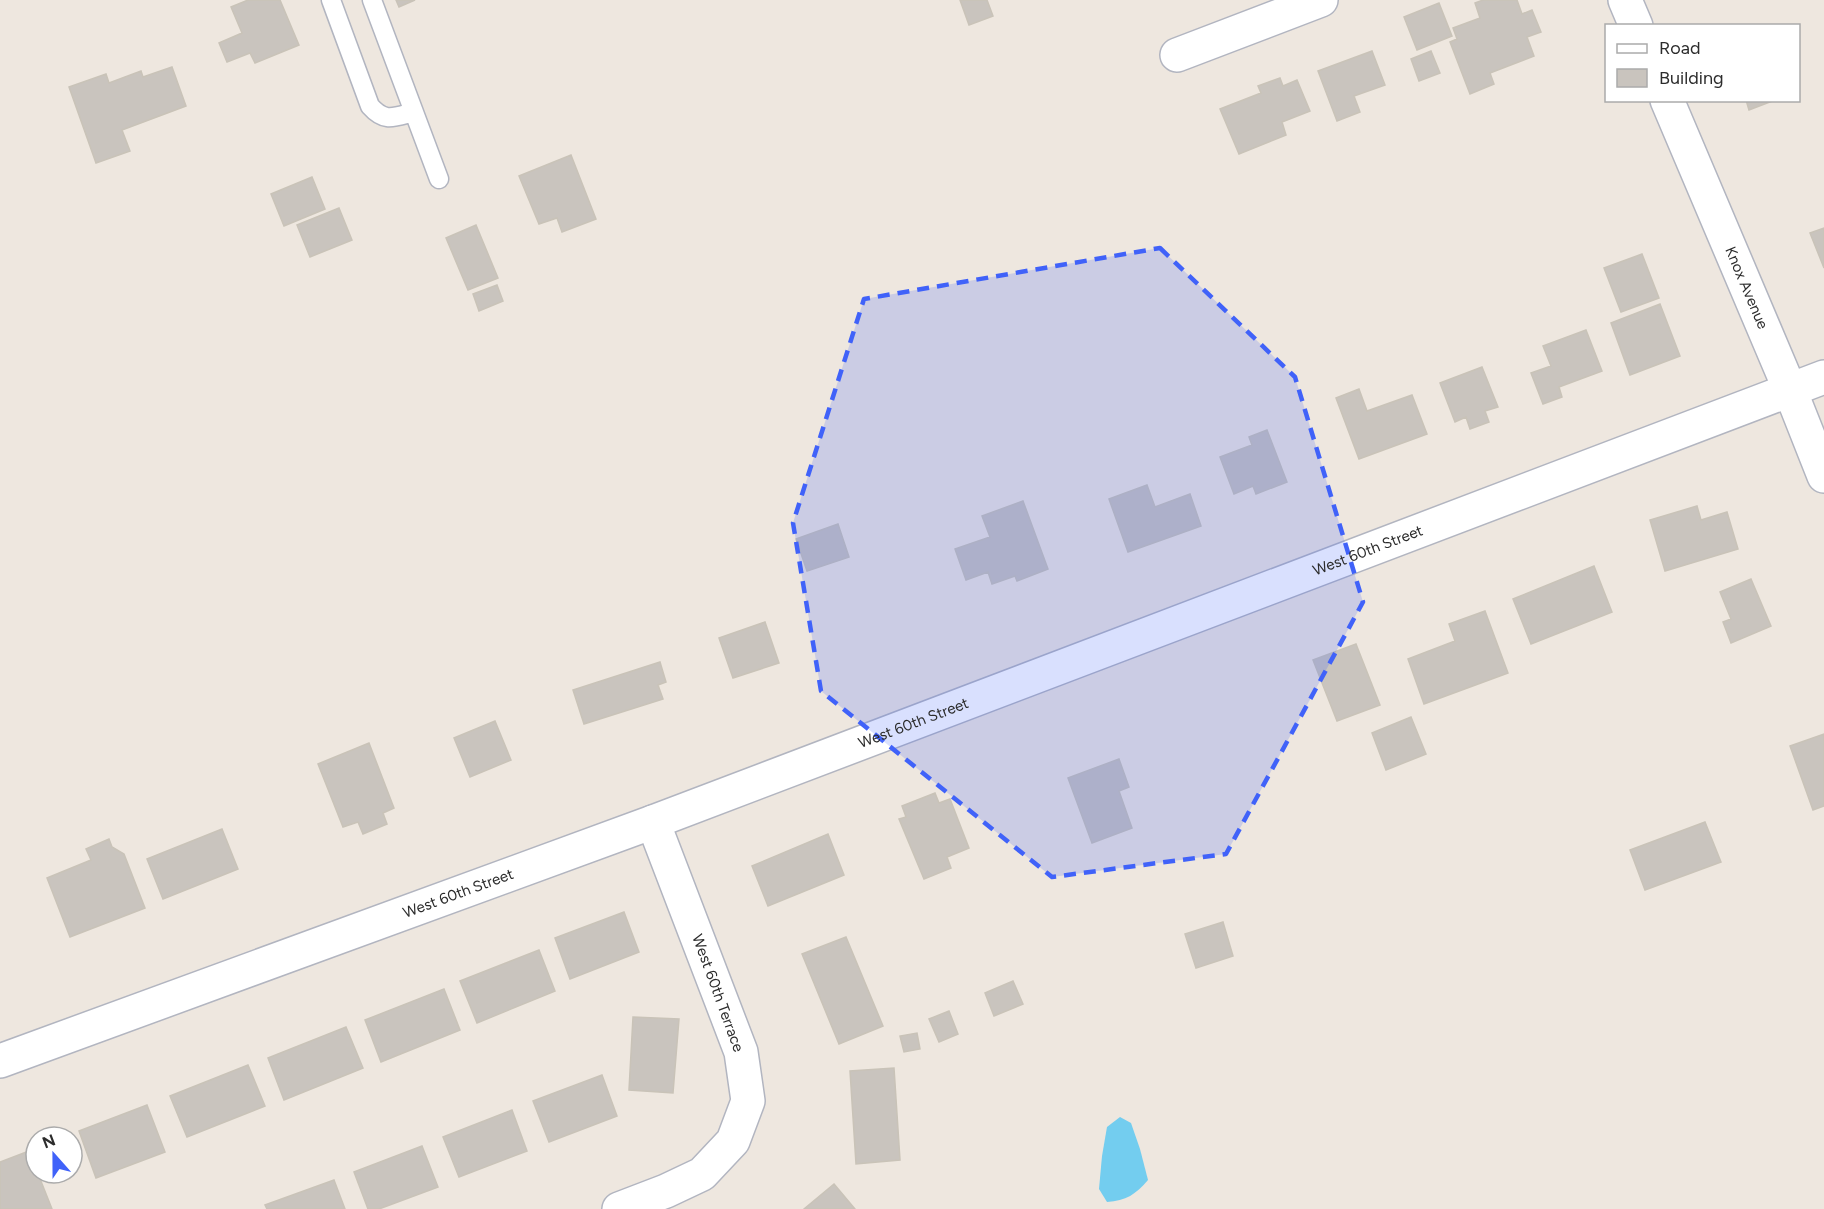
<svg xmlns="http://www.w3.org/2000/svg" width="1824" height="1209" font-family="Figtree,sans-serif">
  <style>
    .water { fill: #73cdef }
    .building { fill: #c9c4be; stroke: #c9c3b8; stroke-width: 1.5 }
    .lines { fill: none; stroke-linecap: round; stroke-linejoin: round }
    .service-casing { stroke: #b2b5c0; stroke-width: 21 }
    .minor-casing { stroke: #b2b5c0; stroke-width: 36 }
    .service { stroke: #fff; stroke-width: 18 }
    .minor { stroke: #fff; stroke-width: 33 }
    .marked { fill: #4062f9; fill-opacity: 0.2; stroke: #4062f9; stroke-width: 4.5; stroke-dasharray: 12 8; stroke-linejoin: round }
    .labels { text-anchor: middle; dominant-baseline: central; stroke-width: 4.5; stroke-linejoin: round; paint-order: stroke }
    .street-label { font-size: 15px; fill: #2c2c2c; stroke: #fff }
  </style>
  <rect width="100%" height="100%" fill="#eee7df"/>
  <path class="water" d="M1120,1117L1131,1123L1140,1149L1148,1180C1136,1194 1126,1201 1107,1202L1099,1189L1102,1156L1107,1127Z"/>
  <path class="building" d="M248,0H280L299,45L255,63L250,53L227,62L219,43L242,33L231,7Z
    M396,0H415L399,7Z
    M960,0H987L993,16L969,25Z
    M1483,0H1517L1522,14L1532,10L1541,32L1527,37L1534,56L1490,73L1494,84L1470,94L1450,42L1457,39L1453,28L1480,18L1475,3Z
    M1439,3L1452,36L1417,50L1404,17Z
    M1372,51L1385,85L1354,96L1360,112L1337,121L1318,71Z
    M1431,51L1440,73L1419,81L1411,59Z
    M172,67L186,106L122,130L130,151L96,163L69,87L106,74L109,83L141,71L143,77Z
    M1280,78L1283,86L1297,80L1310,111L1282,122L1286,135L1239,154L1220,109L1261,93L1258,86Z
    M1746,100H1775L1749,110Z
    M571,155L596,219L562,232L557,218L539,224L519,176Z
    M312,177L325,209L284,226L271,194Z
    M339,208L352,240L310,257L297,225Z
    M476,225L498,278L468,290L446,238Z
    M1824,228V268L1810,233Z
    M1642,254L1659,298L1621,312L1604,268Z
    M497,285L503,301L479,311L473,294Z
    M1660,304L1680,356L1630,375L1611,323Z
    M1586,330L1602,371L1559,387L1562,397L1543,404L1531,373L1551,366L1543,346Z
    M1482,367L1498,407L1485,411L1489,422L1470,429L1466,417L1455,422L1440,383Z
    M1359,389L1367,411L1412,395L1427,434L1359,459L1336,398Z
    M1267,430L1287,482L1256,494L1253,486L1234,494L1220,457L1252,445L1249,437Z
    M1147,485L1155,507L1190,494L1201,526L1128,552L1109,499Z
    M1023,501L1048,569L1017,581L1015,576L992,584L988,572L966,580L955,549L990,537L982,516Z
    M1697,506L1701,520L1727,512L1738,549L1665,571L1650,520Z
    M838,524L849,557L807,571L796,539Z
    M1594,566L1612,612L1531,644L1513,599Z
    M1751,579L1771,626L1731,643L1723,622L1731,619L1720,592Z
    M1485,611L1508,673L1424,704L1408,659L1455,641L1449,624Z
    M765,622L779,663L733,678L719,638Z
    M1356,644L1380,705L1337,721L1313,660Z
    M660,662L666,682L658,685L663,699L584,724L573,690Z
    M1411,717L1426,754L1386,770L1372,733Z
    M495,721L511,760L470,777L454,738Z
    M1824,734V806L1813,810L1790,746Z
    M369,743L394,808L383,813L387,824L363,834L358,822L343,827L318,764Z
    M1119,759L1129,787L1119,791L1132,828L1092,843L1068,778Z
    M935,793L939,803L950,799L969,848L947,857L951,868L924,879L899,819L906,817L902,806Z
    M1705,822L1721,862L1645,890L1630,850Z
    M222,829L238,869L163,899L147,859Z
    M828,834L844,875L768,906L752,866Z
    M109,839L112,847L124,854L145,908L70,937L47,878L91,860L86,849Z
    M624,912L639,952L570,979L555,938Z
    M1223,922L1233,956L1196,968L1185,934Z
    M846,937L883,1026L839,1044L802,954Z
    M539,950L555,991L477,1023L460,981Z
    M1013,981L1023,1004L994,1016L985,993Z
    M444,989L460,1030L381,1062L365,1020Z
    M949,1011L958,1034L939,1042L929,1019Z
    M633,1017L679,1019L673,1093L629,1090Z
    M346,1027L363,1068L284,1100L268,1058Z
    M917,1033L920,1049L904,1052L900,1036Z
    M248,1065L265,1106L187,1137L170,1096Z
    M894,1068L900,1160L856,1164L850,1071Z
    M602,1075L617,1116L549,1142L533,1101Z
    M147,1105L165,1152L96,1178L79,1131Z
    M512,1110L527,1151L459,1177L443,1137Z
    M422,1146L438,1187L379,1209H368L354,1172Z
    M29,1151L52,1209H0V1162Z
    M334,1180L345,1209H267L265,1205Z
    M834,1184L855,1209H804Z"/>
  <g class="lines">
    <defs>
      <path id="service" d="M331,0L370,106C385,123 394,117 414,112
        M372,0L439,179"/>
      <g id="minor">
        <path d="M1625,0L1636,26"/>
        <path d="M1177,55L1321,0"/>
        <path id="s1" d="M1667,100L1790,390L1824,476"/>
        <path id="s2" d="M0,1061L653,822L1824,377"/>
        <path d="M619,1209L666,1191L702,1174L733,1141L748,1101L741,1052L653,822"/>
      </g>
    </defs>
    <use href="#service" class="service-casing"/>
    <use href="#minor" class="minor-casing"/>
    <use href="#service" class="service"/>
    <use href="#minor" class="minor"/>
  </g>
  <path class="marked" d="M1160,248L1295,377L1363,602L1226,854L1052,877L821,691L793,523L864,299Z"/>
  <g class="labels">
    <g class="street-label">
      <text stroke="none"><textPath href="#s1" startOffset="204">Knox Avenue</textPath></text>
      <text stroke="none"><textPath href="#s2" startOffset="1460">West 60th Street</textPath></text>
      <text stroke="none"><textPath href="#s2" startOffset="974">West 60th Street</textPath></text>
      <text stroke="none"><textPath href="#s2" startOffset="488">West 60th Street</textPath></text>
      <text transform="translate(718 993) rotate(70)">West 60th Terrace</text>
    </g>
  </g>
  <rect x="1605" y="24" width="195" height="78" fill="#ffffff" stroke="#ababab" stroke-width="1.5"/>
  <rect x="1617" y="44" width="30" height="9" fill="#ffffff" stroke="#ababab" stroke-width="1.5"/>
  <text x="1659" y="54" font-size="18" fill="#2c2c2c">Road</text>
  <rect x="1617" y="69" width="30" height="18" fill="#c9c4be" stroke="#ababab" stroke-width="1.5"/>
  <text x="1659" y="84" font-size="18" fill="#2c2c2c">Building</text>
  <g transform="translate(54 1155) rotate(339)"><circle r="28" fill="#ffffff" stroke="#ababab" stroke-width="1.5"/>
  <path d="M0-4.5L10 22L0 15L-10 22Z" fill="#4062f9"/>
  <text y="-9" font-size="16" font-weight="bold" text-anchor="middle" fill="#2c2c2c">N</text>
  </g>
</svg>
